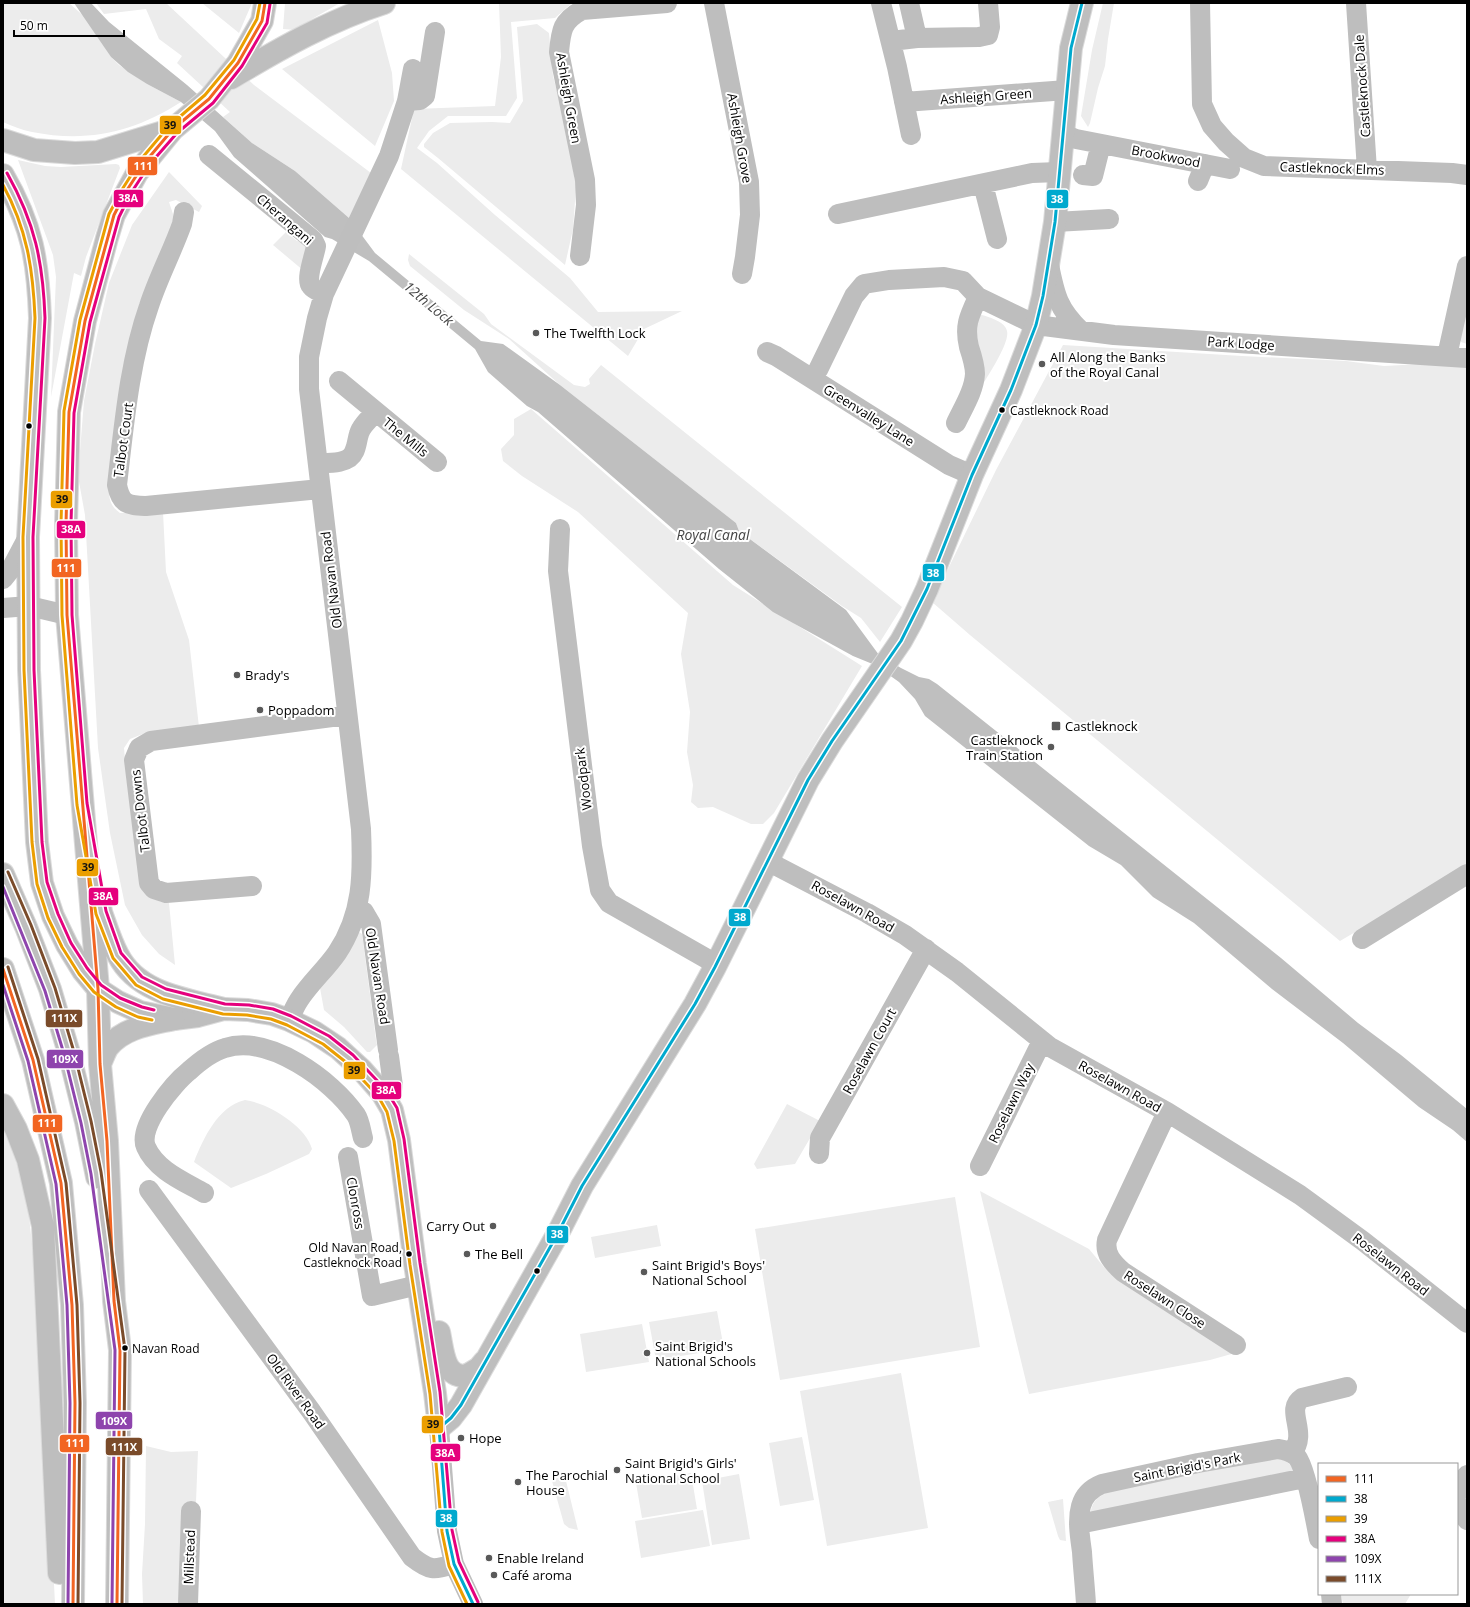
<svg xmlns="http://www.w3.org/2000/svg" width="1470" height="1607" font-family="'Open Sans',sans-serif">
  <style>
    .green { fill: #ececec }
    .water { fill: #bfbfbf }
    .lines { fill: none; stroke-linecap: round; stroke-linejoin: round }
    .major-casing { stroke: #dbdbdb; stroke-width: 24 }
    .highway-casing { stroke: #dbdbdb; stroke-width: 24 }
    .minor { stroke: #bebebe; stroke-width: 20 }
    .major { stroke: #bebebe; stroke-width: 22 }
    .highway { stroke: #bebebe; stroke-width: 22 }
    .bus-1-casing { stroke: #fff; stroke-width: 6 }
    .bus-2-casing { stroke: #fff; stroke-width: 6 }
    .bus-3-casing { stroke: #fff; stroke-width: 6 }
    .bus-4-casing { stroke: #fff; stroke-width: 6 }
    .bus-5-casing { stroke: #fff; stroke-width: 6 }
    .bus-6-casing { stroke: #fff; stroke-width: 6 }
    .bus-1 { stroke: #f26522; stroke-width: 3 }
    .bus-2 { stroke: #00a9ce; stroke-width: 3 }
    .bus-3 { stroke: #eb9e00; stroke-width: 3 }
    .bus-4 { stroke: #e5007d; stroke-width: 3 }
    .bus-5 { stroke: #8e44ad; stroke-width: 3 }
    .bus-6 { stroke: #7a4b2a; stroke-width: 3 }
    .poi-dot { fill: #595959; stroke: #fff; stroke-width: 1.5 }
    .bus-dot { fill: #000; stroke: #fff; stroke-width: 1.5 }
    .labels { text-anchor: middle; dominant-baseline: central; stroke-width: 4; stroke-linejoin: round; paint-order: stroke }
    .bus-label { font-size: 12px; fill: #000; stroke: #fff; text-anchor: start }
    .street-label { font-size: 13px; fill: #000; stroke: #fff }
    .poi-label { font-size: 13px; fill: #000; stroke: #fff; text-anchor: start }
    .water-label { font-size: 14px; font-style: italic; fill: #444; stroke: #fff }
    .line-badge { stroke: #fff; stroke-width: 1.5 }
    .badge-label { font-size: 11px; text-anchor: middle; font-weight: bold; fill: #fff }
    .pale-badge-label { font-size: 11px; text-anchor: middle; font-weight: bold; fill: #111 }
  </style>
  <rect width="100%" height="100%" fill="#fff"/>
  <path class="green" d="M3,3H69L87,19L111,57L119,65L147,84L181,102C134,132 88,143 32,132C22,130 12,126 3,122Z
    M96,3H166L254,85L371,173L349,218L295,171L252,143L223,117L230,112L177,63L182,56L159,39L146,9L104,14Z
    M202,3H252L239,33Z
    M285,3H340L312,19L296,30L283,29Z
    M499,3H572L555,18L511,22L517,98L506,116H448L429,131L417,148L437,163L495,215L570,278L598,312L682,311L644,329L628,356L401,169L414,109L495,106L501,57Z
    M1103,3H1114L1108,39L1105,66L1098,88L1090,123L1088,127L1081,116L1092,50Z
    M378,20L392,73L394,101L375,146L282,69Z
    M537,24L549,33L553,76L567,131L576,187L573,229L565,265L438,158L424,147V144L433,133L450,123L492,122L510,123L523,101L517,27Z
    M18,160L45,166L61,167L116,164L119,165L120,168L86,257L81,276L74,273L51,397L56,277L53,255Z
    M169,172L202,206L199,212L176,200L169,202L174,217L109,494C110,503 113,508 120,513L163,512L166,572L189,640L199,727L148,732L130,739L124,748L127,783L151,897L161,902L169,903L175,965L159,954L142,935L125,905L110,833L98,748L85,515L78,476L84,401L95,344L109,283L132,225Z
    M286,232L297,241L303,242L306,247L304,271L273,245Z
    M409,254L484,314L491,324L574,385L585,387L590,384L589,379L601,365L902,607L880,642L861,618L842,606L739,531L736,523L560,385L509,339L464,310L410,266L408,260Z
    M1467,299V344L1461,342L1459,339Z
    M979,314C988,317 1005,321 1007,331C1010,342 989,374 983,384L974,334Z
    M1063,345L1242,356L1346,361L1384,366L1441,363L1467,365V866L1340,941L970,635L932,602L996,470Z
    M531,409L733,585L862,666L774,813L763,824H751L713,807L698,808L691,802L693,785L687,752L690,712L681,654L688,613L578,512L522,476L503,461L501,449L514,435V419Z
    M359,932L362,934L376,1040L377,1045L370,1052H367L344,1027L324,1010L320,988L357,933Z
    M245,1100C268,1103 306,1126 312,1149L309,1154L266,1174L231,1188L194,1162C203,1139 218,1106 245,1100Z
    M787,1104L820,1121L795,1164L757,1169L754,1164Z
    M3,1125L8,1133L27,1198L41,1327L55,1604H3Z
    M980,1191L1089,1249L1104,1267L1235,1353L1210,1360L1029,1394Z
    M955,1197L980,1347L780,1380L755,1229Z
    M657,1225L661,1246L595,1258L591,1237Z
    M717,1311L724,1349L656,1360L649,1322Z
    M642,1324L649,1362L586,1372L580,1334Z
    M901,1373L928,1528L827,1546L800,1391Z
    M802,1437L814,1500L780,1506L769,1443Z
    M146,1446L171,1452L198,1451L196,1502L185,1503L183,1604H143L142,1574L145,1524Z
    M1270,1456C1282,1459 1291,1461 1296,1474L1090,1517C1091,1506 1094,1498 1105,1494V1490Z
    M691,1473L697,1509L642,1518L636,1483Z
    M739,1474L750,1539L712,1545L702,1481Z
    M559,1477L565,1478L566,1481L578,1530L569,1528L564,1524L552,1481Z
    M1063,1499L1066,1541L1060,1540L1058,1536L1048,1502Z
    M703,1510L710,1546L641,1558L635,1521Z
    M1341,1594H1411L1405,1604H1343Z"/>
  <path class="water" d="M74,3H91L109,22L187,85L252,143L295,171L349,218L375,253L481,341L503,344L560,385L736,523L739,531L846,610L879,655L901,668L919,677L929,679L937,684L1281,958L1358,1023L1401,1055L1467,1109V1142L1453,1130L1419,1107L1343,1043L1272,989L1194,923L1153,897L1121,865L1089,846L925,716L915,699L899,682L875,665L853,656L773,612L719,569L538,412L527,406L488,372L475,349L369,261L332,239L325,237L234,157L215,131L181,102L147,84L128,72L111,57Z"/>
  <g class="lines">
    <defs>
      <path id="major" d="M3,175C32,225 38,260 40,318L28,537L29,670L37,842L42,883L53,916L67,945L83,971L98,989L118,1002L140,1012L174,1019L198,1016L224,1009L248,1010L272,1014L289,1020L314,1032L338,1048L361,1069L382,1093L392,1110L399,1140L415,1264L435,1393L439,1428
        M439,1332C443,1350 443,1377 466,1376L479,1368L484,1362
        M439,1428L451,1418L461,1405L557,1235L582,1186L695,1004L715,967L808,780L832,741L901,641L912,621L927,589L972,475L1011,390L1036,325L1043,296L1055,222L1071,48L1082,3"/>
      <path id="highway" d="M231,78C279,49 330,20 384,3
        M3,140L34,150L75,153L98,152L173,129L209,99L238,63L262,21L265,3
        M3,874L26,927L50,989L69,1053L86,1122L97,1177
        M100,905L101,912C106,926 111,942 118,955C138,994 186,999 224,1009
        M3,969L33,1060L61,1183L72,1305L75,1403L73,1604
        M100,1064C103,1058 105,1051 108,1047C124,1027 152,1024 174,1019
        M3,1105L16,1129L28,1160L43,1226L59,1573
        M117,1604L120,1350L114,1301L107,1141L100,1064L98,989L67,615L66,524L69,412L85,321L107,238L114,215L137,173L173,129"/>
    </defs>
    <use href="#major" class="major-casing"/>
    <use href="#highway" class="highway-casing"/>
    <path class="minor" d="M714,3L749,182L750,215L745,257L742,274
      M881,3L897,67L911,135
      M909,3L917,38
      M1200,3L1202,104L1212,126L1226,142L1244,158L1264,166L1452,173L1467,175
      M1356,3L1367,170
      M891,41L917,38L979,37L988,35L990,27L988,3
      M407,101L420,100L425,96L435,32
      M904,102L1067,90
      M1063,134L1076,139L1230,169
      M209,155L313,240L316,246C315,254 305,280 311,286C314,290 320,292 324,294
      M1083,175L1093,176L1101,144
      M1198,181L1205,164
      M983,184L997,239
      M184,212L182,224C172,252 158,278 149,306C129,363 124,426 117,485C121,505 128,505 146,506L320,489
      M838,214L1032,173L1059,172
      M1055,222L1109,219
      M580,256L586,205L585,180L559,52C561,30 562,21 582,10L667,3
      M1049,265C1055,295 1058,309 1081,331
      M767,352L776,356L949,465L972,475
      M1447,356L1467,266
      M818,370L854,296L864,284L889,280L944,277L963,281L978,297L1036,325L1114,335L1467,358
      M339,381L437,462
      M956,423C963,408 974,391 975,374C975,365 972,356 969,347C964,326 969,316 978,297
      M318,463C329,463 349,464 354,452C357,446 357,440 359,434C361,426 370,418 376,412
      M560,529L558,571L592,846L600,890L609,903L716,964
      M3,579L11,569L28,537
      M3,608L29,606L67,615
      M767,861L867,913L905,935L957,972L1050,1047L1167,1112L1300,1195L1363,1241L1467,1323
      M252,886L166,893L154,889L149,883L134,760L139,748L151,741L347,715
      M357,908L364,912L371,924L388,1050
      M1362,939L1467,874
      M289,1020C292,1013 295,1006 299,1000C310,983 326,969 337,953C363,914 363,874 361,829L309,389V357L317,318L324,294L389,156L407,101L413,69
      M389,1102L393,1086L389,1056
      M1167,1112L1107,1240C1104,1254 1113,1263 1123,1272L1236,1345
      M819,1154L820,1138L926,949
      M348,1157L372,1296L418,1285
      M980,1166L1042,1041
      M149,1190L311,1411L412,1557C430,1571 433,1570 454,1564
      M204,1193C183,1181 156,1170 146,1147C137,1127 174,1083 189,1071C199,1062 211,1052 225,1048C269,1034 332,1080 356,1115C360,1121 361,1131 363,1138
      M439,1428L447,1531L454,1564L473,1604
      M1292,1453C1309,1432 1284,1410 1302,1398L1347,1387
      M1457,1494L1459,1487L1467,1475
      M1457,1503L1467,1520
      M1079,1524L1305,1478
      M1331,1594L1332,1604
      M188,1604L191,1511
      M1086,1604C1085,1587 1083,1569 1082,1552C1080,1537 1077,1520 1081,1506C1084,1495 1092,1488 1102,1484L1198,1463L1278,1449C1285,1450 1292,1452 1297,1457C1306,1468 1316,1523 1319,1539"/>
    <use href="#major" class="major"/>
    <use href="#highway" class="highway"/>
    <defs>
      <path id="bus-1" d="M3,969L33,1060L61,1183L72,1305L75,1403L73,1604
        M117,1604L120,1350L114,1301L107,1141L100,1064L98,989L67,615L66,524L69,412L85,321L114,215L127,190L146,161L173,129L209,99L238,63L262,21L265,3"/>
      <path id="bus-2" d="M439,1428L451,1418L461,1405L557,1235L582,1186L695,1004L715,967L808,780L832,741L901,641L927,589L972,475L1011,390L1036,325L1043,296L1055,222L1071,48L1082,3
        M439,1428L447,1531L454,1564L473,1604"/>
      <path id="bus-3" d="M260,3L257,19L234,60L205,95L169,126L142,158L123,188L109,214L80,320L64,411L61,524L62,615L77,805L96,914L113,958L136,985L163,999L223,1014L247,1015L271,1019L287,1025L323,1044L347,1063L378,1096L387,1112L394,1141L410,1265L430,1394L442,1532L449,1566L467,1604
        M3,185C27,229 33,269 35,318L23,537L24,670L32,842L37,884L48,918L62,947L79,974L94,992L116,1007L138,1017L152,1020"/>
      <path id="bus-4" d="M270,4L267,23L242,66L213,103L177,133L150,164L131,193L119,217L90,322L74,413L71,524L72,615L87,803L106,911L121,953L142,977L166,989L225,1004L249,1005L273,1009L291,1016L329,1036L353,1055L386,1090L397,1108L404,1139L420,1263L440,1392L452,1530L459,1562L478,1602
        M7,173C35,223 43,262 45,318L33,537L34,670L42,842L47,882L58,914L71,943L87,968L101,985L120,998L142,1007L154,1010"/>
      <path id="bus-5" d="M3,887L45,991L64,1054L81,1123L91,1174L115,1350L112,1604
        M3,985L28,1061L56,1184L67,1305L70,1403L68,1604"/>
      <path id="bus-6" d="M8,872L31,925L55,988L74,1052L91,1121L101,1172L125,1350L122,1604
        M8,967L38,1059L66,1183L77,1305L80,1403L78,1604"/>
    </defs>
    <use href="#bus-1" class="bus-1-casing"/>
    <use href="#bus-2" class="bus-2-casing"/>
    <use href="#bus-3" class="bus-3-casing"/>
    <use href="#bus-4" class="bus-4-casing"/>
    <use href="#bus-5" class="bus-5-casing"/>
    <use href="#bus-6" class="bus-6-casing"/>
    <use href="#bus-1" class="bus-1"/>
    <use href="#bus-2" class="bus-2"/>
    <use href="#bus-3" class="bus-3"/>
    <use href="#bus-4" class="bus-4"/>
    <use href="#bus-5" class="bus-5"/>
    <use href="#bus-6" class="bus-6"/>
  </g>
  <g class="poi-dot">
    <circle cx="536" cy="333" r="4"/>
    <circle cx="1042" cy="364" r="4"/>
    <circle cx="237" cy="675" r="4"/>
    <circle cx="260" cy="710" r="4"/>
    <rect x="1051" y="721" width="10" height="10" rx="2"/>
    <circle cx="1051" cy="747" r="4"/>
    <circle cx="493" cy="1226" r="4"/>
    <circle cx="467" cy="1254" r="4"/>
    <circle cx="644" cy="1272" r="4"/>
    <circle cx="647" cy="1353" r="4"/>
    <circle cx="461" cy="1438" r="4"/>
    <circle cx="617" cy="1470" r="4"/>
    <circle cx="518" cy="1482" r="4"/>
    <circle cx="489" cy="1558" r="4"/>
    <circle cx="494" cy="1575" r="4"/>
  </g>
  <g class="bus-dot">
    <circle cx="1002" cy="410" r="3.5"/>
    <circle cx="29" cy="426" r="3.5"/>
    <circle cx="409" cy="1254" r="3.5"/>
    <circle cx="537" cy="1271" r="3.5"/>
    <circle cx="125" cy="1348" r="3.5"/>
  </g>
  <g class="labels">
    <g class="bus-label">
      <text x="1010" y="410">Castleknock Road</text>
      <text x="402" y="1247" text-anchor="end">Old Navan Road,<tspan x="402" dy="15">Castleknock Road</tspan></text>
      <text x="132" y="1348">Navan Road</text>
    </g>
    <g class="street-label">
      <text transform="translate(1362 86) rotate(-94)">Castleknock Dale</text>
      <text transform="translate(986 96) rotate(-4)">Ashleigh Green</text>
      <text transform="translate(569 98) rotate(80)">Ashleigh Green</text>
      <text transform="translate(740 138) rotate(80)">Ashleigh Grove</text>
      <text transform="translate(1166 156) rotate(11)">Brookwood</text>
      <text transform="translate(1332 168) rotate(2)">Castleknock Elms</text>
      <text transform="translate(285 219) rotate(41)">Cherangani</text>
      <text transform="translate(1241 343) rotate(4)">Park Lodge</text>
      <text transform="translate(869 415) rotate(32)">Greenvalley Lane</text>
      <text transform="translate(406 437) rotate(39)">The Mills</text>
      <text transform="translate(123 440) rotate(-82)">Talbot Court</text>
      <text transform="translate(331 580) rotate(-97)">Old Navan Road</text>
      <text transform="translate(583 779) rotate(-97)">Woodpark</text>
      <text transform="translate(140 811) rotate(-97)">Talbot Downs</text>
      <text transform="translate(853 906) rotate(29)">Roselawn Road</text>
      <text transform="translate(378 976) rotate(81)">Old Navan Road</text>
      <text transform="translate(869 1051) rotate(-61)">Roselawn Court</text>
      <text transform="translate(1120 1086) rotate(29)">Roselawn Road</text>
      <text transform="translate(1011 1103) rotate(-64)">Roselawn Way</text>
      <text transform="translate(356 1203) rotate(80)">Clonross</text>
      <text transform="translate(1391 1264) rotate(38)">Roselawn Road</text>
      <text transform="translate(1165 1299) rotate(33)">Roselawn Close</text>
      <text transform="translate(296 1391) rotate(54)">Old River Road</text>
      <text transform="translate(1187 1467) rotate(-11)">Saint Brigid's Park</text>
      <text transform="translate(189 1557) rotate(-88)">Millstead</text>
    </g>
    <g class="poi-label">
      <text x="544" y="333">The Twelfth Lock</text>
      <text x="1050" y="357">All Along the Banks<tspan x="1050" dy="15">of the Royal Canal</tspan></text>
      <text x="245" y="675">Brady's</text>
      <text x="268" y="710">Poppadom</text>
      <text x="1065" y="726">Castleknock</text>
      <text x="1043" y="740" text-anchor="end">Castleknock<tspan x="1043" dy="15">Train Station</tspan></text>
      <text x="485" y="1226" text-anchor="end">Carry Out</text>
      <text x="475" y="1254">The Bell</text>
      <text x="652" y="1265">Saint Brigid's Boys'<tspan x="652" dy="15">National School</tspan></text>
      <text x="655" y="1346">Saint Brigid's<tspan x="655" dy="15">National Schools</tspan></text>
      <text x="469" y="1438">Hope</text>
      <text x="625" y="1463">Saint Brigid's Girls'<tspan x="625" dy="15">National School</tspan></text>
      <text x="526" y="1475">The Parochial<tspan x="526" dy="15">House</tspan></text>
      <text x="497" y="1558">Enable Ireland</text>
      <text x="502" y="1575">Café aroma</text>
    </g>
    <g class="water-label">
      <text transform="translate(429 303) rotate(40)">12th Lock</text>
      <text x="713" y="534">Royal Canal</text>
    </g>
  </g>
  <g class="line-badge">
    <rect x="159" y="115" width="23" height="20" rx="4" fill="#eb9e00"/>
    <rect x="127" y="156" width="31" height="20" rx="4" fill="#f26522"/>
    <rect x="113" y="189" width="31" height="19" rx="4" fill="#e5007d"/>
    <rect x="1046" y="189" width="23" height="20" rx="4" fill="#00a9ce"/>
    <rect x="50" y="490" width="23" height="19" rx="4" fill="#eb9e00"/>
    <rect x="56" y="520" width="30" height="19" rx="4" fill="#e5007d"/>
    <rect x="51" y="558" width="31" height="20" rx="4" fill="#f26522"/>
    <rect x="922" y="563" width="23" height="19" rx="4" fill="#00a9ce"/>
    <rect x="76" y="858" width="23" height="19" rx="4" fill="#eb9e00"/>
    <rect x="88" y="887" width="31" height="19" rx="4" fill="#e5007d"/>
    <rect x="728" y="908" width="23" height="19" rx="4" fill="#00a9ce"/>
    <rect x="45" y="1009" width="38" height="19" rx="4" fill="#7a4b2a"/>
    <rect x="46" y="1049" width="38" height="20" rx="4" fill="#8e44ad"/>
    <rect x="343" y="1061" width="23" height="19" rx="4" fill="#eb9e00"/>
    <rect x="371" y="1081" width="31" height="19" rx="4" fill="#e5007d"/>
    <rect x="32" y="1114" width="31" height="19" rx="4" fill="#f26522"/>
    <rect x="546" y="1225" width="23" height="19" rx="4" fill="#00a9ce"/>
    <rect x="95" y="1411" width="38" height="19" rx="4" fill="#8e44ad"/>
    <rect x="421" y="1415" width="23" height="19" rx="4" fill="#eb9e00"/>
    <rect x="59" y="1434" width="31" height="19" rx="4" fill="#f26522"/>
    <rect x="105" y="1437" width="38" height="19" rx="4" fill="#7a4b2a"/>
    <rect x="430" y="1443" width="31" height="19" rx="4" fill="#e5007d"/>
    <rect x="435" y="1509" width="23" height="19" rx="4" fill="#00a9ce"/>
  </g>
  <g class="badge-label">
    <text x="143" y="170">111</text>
    <text x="128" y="202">38A</text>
    <text x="1057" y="203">38</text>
    <text x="71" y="533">38A</text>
    <text x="66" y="572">111</text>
    <text x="933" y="577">38</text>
    <text x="103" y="900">38A</text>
    <text x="740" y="921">38</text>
    <text x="64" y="1022">111X</text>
    <text x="65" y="1063">109X</text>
    <text x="386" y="1094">38A</text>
    <text x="47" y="1127">111</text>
    <text x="557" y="1238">38</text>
    <text x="114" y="1425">109X</text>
    <text x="75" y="1447">111</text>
    <text x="124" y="1451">111X</text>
    <text x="445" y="1457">38A</text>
    <text x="446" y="1522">38</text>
  </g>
  <g class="pale-badge-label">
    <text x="170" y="129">39</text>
    <text x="62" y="503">39</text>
    <text x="88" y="871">39</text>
    <text x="354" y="1074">39</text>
    <text x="433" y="1428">39</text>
  </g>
  <rect width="1470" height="1607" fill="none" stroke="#000000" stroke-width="8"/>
  <rect x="1318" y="1463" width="140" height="132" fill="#ffffff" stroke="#999999"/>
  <rect x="1326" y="1476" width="20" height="6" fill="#f26522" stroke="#999999"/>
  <text x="1354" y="1483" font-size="12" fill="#000000">111</text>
  <rect x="1326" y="1496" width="20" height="6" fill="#00a9ce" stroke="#999999"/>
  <text x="1354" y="1503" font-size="12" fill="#000000">38</text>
  <rect x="1326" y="1516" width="20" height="6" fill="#eb9e00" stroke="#999999"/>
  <text x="1354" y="1523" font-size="12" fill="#000000">39</text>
  <rect x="1326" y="1536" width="20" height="6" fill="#e5007d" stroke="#999999"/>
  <text x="1354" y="1543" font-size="12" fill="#000000">38A</text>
  <rect x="1326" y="1556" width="20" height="6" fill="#8e44ad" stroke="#999999"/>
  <text x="1354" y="1563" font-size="12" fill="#000000">109X</text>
  <rect x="1326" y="1576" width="20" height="6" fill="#7a4b2a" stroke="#999999"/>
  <text x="1354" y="1583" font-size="12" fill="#000000">111X</text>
  <path d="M14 30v6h110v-6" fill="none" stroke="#000000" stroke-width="2"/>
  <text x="20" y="30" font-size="12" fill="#000000" stroke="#ffffff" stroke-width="3" paint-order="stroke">50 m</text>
</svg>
